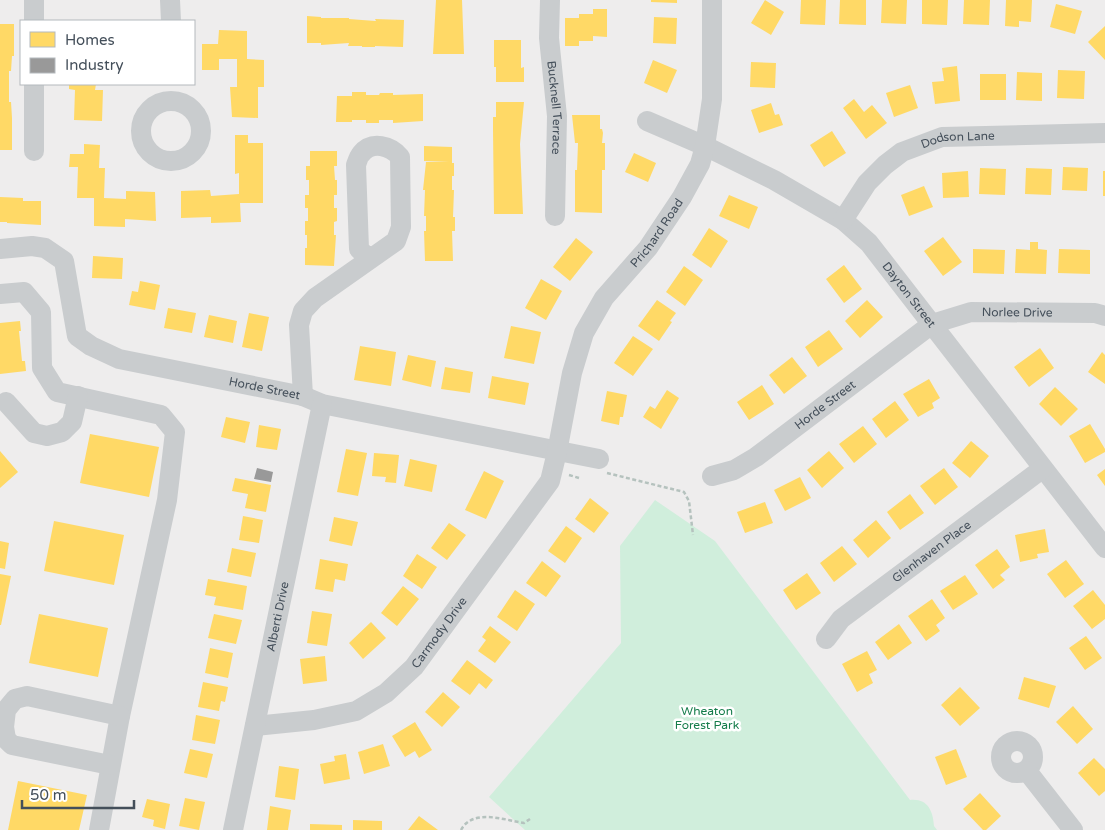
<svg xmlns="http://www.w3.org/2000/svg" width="1105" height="830" font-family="'Varela Round',sans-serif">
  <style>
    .green { fill: #d0eedc }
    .homes { fill: #ffd966 }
    .industry { fill: #999 }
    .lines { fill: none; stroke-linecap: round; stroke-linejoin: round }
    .path { stroke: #b5c2be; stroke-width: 2.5; stroke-dasharray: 4 2.5; stroke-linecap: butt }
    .minor { stroke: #c9ccce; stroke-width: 20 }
    .labels { text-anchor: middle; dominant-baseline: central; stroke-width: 5; stroke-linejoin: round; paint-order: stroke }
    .street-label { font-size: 12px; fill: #444f5a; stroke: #fff }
    .park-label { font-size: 12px; fill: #147c4a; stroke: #fff }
  </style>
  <rect width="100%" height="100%" fill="#eeeded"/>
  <path class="green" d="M655,500L715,541L910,800C927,798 933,810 934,826L937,830H525L489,797L621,643L620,546Z"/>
  <path class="homes" d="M436,0H462L464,54H433Z
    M651,0H677V3L651,2Z
    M765,0L784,12L771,35L751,23Z
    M801,0H826L825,25L800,24Z
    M840,0H866V25L839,24Z
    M882,0H907L906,24L881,23Z
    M922,0H948L947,25L922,24Z
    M964,0H990L989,25L963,24Z
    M1006,0H1032L1031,22L1019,21V27L1005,26Z
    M1056,4L1082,11L1075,34L1050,27Z
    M593,9H607V37L593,36V41H579V46H565V18H579V14H593Z
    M307,16L321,17V18H349V19L362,20L376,21L375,19L404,20L403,47L375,46V47H362V46H348L349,43L321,45V43H307Z
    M654,17L677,18L676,44L653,43Z
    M0,24H14V56H12L11,71H9V102H11L12,118V150H0Z
    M1105,26V60L1088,42Z
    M219,30L247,31V59L264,60V87H258V118L232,117L230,87H237V59H219V70H202V44H218Z
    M494,40H521V68L524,67V82H496V67H494Z
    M653,60L677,70L667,93L644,83Z
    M751,62L776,63L775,88L750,87Z
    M957,66L960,101L935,104L932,82L944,81L942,68Z
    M1058,70L1085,71L1084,99L1057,98Z
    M1017,72L1042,73V101L1016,100Z
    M980,74H1006V100H980Z
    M69,84H96L95,90H103L102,121L74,120L75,90L69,89Z
    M910,85L918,108L894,117L886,93Z
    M352,92H366V95H379L380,93H393V95L423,94V121L393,123V120H379V123H366V120H352V122H336L337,96H352Z
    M854,99L864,112L872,105L887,123L866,139L843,108Z
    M496,102H524L520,144L523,214H494L493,130V117H496Z
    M771,103L775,115L779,114L783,125L759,133L751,110Z
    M572,115H600V129H602L603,133L602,143H605V170H602V213L575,212V170H577L578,143H575Z
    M832,131L846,153L824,167L810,145Z
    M235,135H248V143H263V203H240L241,222L211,223V217L181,218V191L210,190L211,196L239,194V173L235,174Z
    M84,144L100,145L99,168H105L104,198L126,199V191L155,192L156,221L125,219V227L94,226V198H77L78,167H69L70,154H84Z
    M424,146L452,147V163H454V176H452V190H454L453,217H455V231H452L453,261H425L424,231H426V216H424L425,190H423L426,162H449L424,161Z
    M310,151H337V166H334L335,180H337V195H334V208H337V221L334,222V235H336L334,266L305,265V248H307V235H305V221H308V208H305V195H309V180H306V166H310Z
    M634,153L656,163L648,182L625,172Z
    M1063,167L1088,168L1087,191L1062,190Z
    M980,168L1006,169L1005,195L979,194Z
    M1026,168L1052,169L1051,195L1025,194Z
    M968,171L969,197L943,198L942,173Z
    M1103,171H1105V196H1103Z
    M924,186L933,207L909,216L901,195Z
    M729,195L758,207L749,229L719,216Z
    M0,197L23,198V201H41V225L7,223V222H0Z
    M709,228L728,241L711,268L692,255Z
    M943,237L962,262L943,276L924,251Z
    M576,238L593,252L570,281L553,267Z
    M1030,242H1038V249L1047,250L1046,274L1015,273L1016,249L1030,250Z
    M973,249L1005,250L1004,274L973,273Z
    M1059,249L1090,250V274L1058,273Z
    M93,256L123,258L122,279L92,278Z
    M844,265L862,289L844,303L826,279Z
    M684,266L703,280L685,306L666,292Z
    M541,279L562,291L546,320L525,308Z
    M140,281L160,285L155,310L129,305L132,291L138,292Z
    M657,300L676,313L670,321L672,322L659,341L638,326Z
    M867,300L883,317L860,338L845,321Z
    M168,308L196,313L192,333L164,328Z
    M249,313L269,317L262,351L242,347Z
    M209,315L237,321L233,343L204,337Z
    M20,321L21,331H19L22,361H25L26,371L0,374V323Z
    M511,326L541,332L534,364L504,358Z
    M829,330L843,349L818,367L805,347Z
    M633,336L653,349L633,376L614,363Z
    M360,346L396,352L391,386L354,380Z
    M1040,348L1054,368L1029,387L1014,367Z
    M1102,352L1105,355V384L1088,372Z
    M408,355L436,361L431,387L402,380Z
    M792,357L807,376L784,394L769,375Z
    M445,367L473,372L470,393L441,389Z
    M492,376L529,383L525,405L488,398Z
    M929,379L940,398L932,403L934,408L918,417L903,394Z
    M762,385L774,404L749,420L737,402Z
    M1055,387L1078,409L1061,426L1039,404Z
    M667,390L679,398L661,429L643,417L650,406L655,409Z
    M607,391L627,395L623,417H620L619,425L601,421Z
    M895,401L909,420L886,438L872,419Z
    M226,417L250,422L245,443L221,437Z
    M1090,424L1105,449V452L1085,463L1069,436Z
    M259,425L281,429L277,450L256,447Z
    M863,426L877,444L854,463L839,444Z
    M90,434L159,447L149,497L80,483Z
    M971,441L989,456L970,478L952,463Z
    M346,449L367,453L358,496L337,492Z
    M0,451L18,472L0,488Z
    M829,451L844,468L822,488L807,470Z
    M374,453L399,455L396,483L385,482L386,477L372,476Z
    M410,459L437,465L432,492L404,486Z
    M944,468L958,487L935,505L920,486Z
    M1105,469V486L1097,475Z
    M484,471L504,481L486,519L465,510Z
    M800,477L811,498L785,511L774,490Z
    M235,478L271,485L266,512L245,508L248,494L232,491Z
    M910,494L924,513L900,530L887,512Z
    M590,498L609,513L594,533L575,519Z
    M765,502L773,523L745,533L737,512Z
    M243,516L263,520L259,543L239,540Z
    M334,517L358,522L352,546L329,541Z
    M876,520L891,538L868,558L853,540Z
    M54,521L124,535L114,585L44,571Z
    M449,523L466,535L447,560L431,548Z
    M566,526L582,538L565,563L548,551Z
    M1045,529L1049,552L1037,554L1038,558L1020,562L1015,535Z
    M0,541L9,543L5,569L0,568Z
    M842,546L857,564L834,582L820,563Z
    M232,548L256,553L251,577L227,572Z
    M997,549L1010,567L1000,575L1005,580L993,589L975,565Z
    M417,554L437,567L422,589L403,576Z
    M320,559L348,564L345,581L335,579L333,592L315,589Z
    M1066,560L1084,584L1065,598L1047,574Z
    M542,561L561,576L546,597L526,583Z
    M807,573L821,593L796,610L783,590Z
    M0,574L11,576L1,625H0Z
    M965,575L978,594L953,610L940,591Z
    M208,579L247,586L243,610L214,605L216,597L205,595Z
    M403,586L419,599L397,626L381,613Z
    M515,590L535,604L517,631L497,617Z
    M1093,590L1105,605V619L1092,629L1073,606Z
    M932,599L945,618L936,625L940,631L926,641L908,616Z
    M312,611L332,614L327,646L307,643Z
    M39,614L108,628L98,677L29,663Z
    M214,614L242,620L236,644L208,638Z
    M371,622L386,638L363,659L349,643Z
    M899,624L912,643L888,660L875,642Z
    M490,626L511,642L495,663L478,651L486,640L482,637Z
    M1086,636L1102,658L1085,670L1069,648Z
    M210,648L233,653L228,678L205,673Z
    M867,651L877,670L869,674L873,683L857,692L842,664Z
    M325,656L327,681L303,684L300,659Z
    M467,660L493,680L486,689L479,683L470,695L451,681Z
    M1024,677L1056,686L1049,708L1018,699Z
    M203,682L228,687L225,702L221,701L219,711L198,707Z
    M960,687L980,708L960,726L941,705Z
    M443,692L460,707L442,727L425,712Z
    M1073,706L1093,729L1077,744L1056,722Z
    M196,715L220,720L215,744L192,740Z
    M415,722L432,750L419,758L415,751L405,757L392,736Z
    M383,744L390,766L364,774L358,752Z
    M190,749L213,754L207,778L184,773Z
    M956,749L967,777L946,785L935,757Z
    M346,754L350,779L324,784L320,764L335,761L334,756Z
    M1094,758L1105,769V791L1099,796L1078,773Z
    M279,766L299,769L295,800L275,797Z
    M18,781L87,795L79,830H8Z
    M980,793L1001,816L986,830H983L963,809Z
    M185,798L205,802L199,830L179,826Z
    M147,799L170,804L165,829L153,826L154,820L142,817Z
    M270,806L291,810L288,830H267Z
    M419,816L438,830H408Z
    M353,820L382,821V830H353Z
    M310,824L342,825V830H310Z"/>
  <path class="industry" d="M257,468L273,472L271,482L254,479Z"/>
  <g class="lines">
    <path class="path" d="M607,473L684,492L689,501L693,535
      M569,475L579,478
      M461,830C473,808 504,820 524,823L530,819"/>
    <g class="minor">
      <path d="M34,0V21"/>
      <path d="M170,0L171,21"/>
      <path id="s1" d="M550,0L549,38L557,116L555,216"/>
      <path d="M34,84V151"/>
      <circle cx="171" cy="131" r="30"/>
      <path id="s2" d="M647,121L705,146L774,180L843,220L869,243L1105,548"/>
      <path id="s3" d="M843,220L867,183L885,165L902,152L942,137L1105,133"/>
      <path id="s4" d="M0,249L32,246L45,248L64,261L77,336L91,346L119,359L303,396L322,404L599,459"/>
      <path d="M0,294L24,292L41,312L42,368L57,392L161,415L175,432L167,500L120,716L99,830"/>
      <path d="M303,396L299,325L303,311L315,298L396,241L401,227L400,157C391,146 372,140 361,154C359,156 357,162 356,165L359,249L365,255L373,257"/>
      <path d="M6,402L34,433L47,436L62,432L72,422L78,396"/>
      <path id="s5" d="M712,476L734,470L756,457L932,324L971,312L1095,313L1105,316"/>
      <path id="s6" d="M826,639L841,619L1042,469"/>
      <path id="s7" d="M255,726L314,720L356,711L386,693L414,667L550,481L557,452L572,373L584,333L604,298L648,248L682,197L700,164L705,146L712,99V0"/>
      <circle cx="1017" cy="757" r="16"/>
      <path d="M110,765L12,745L6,739L4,727L6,710L15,699L27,696L120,716"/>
      <path d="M1027,771L1073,830"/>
      <path id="s8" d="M233,830L322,404"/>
    </g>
  </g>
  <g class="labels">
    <g class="street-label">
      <text stroke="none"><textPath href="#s1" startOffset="108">Bucknell Terrace</textPath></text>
      <text stroke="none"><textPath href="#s3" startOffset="149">Dodson Lane</textPath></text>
      <text stroke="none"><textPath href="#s7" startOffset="682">Prichard Road</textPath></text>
      <text stroke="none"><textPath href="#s2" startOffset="320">Dayton Street</textPath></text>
      <text stroke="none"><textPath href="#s5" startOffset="356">Norlee Drive</textPath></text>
      <text stroke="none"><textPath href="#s4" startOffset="341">Horde Street</textPath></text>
      <text stroke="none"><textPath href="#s5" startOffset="135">Horde Street</textPath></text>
      <text stroke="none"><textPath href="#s6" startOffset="138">Glenhaven Place</textPath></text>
      <text stroke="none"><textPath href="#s8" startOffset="218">Alberti Drive</textPath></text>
      <text stroke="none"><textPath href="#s7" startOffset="218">Carmody Drive</textPath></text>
    </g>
    <g class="park-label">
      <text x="707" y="711">Wheaton<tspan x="707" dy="14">Forest Park</tspan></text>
    </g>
  </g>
  <rect x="20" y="20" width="175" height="65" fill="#ffffff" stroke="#b4b9bd"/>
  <rect x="30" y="32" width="25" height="15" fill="#ffd966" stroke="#b4b9bd"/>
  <text x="65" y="45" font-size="15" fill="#444f5a">Homes</text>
  <rect x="30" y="58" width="25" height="15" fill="#999999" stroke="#b4b9bd"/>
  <text x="65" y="70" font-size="15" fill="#444f5a">Industry</text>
  <path d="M22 800v8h112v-8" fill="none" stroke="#444f5a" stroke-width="2.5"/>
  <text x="30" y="800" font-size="15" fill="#444f5a" stroke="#ffffff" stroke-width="4" paint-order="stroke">50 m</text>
</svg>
